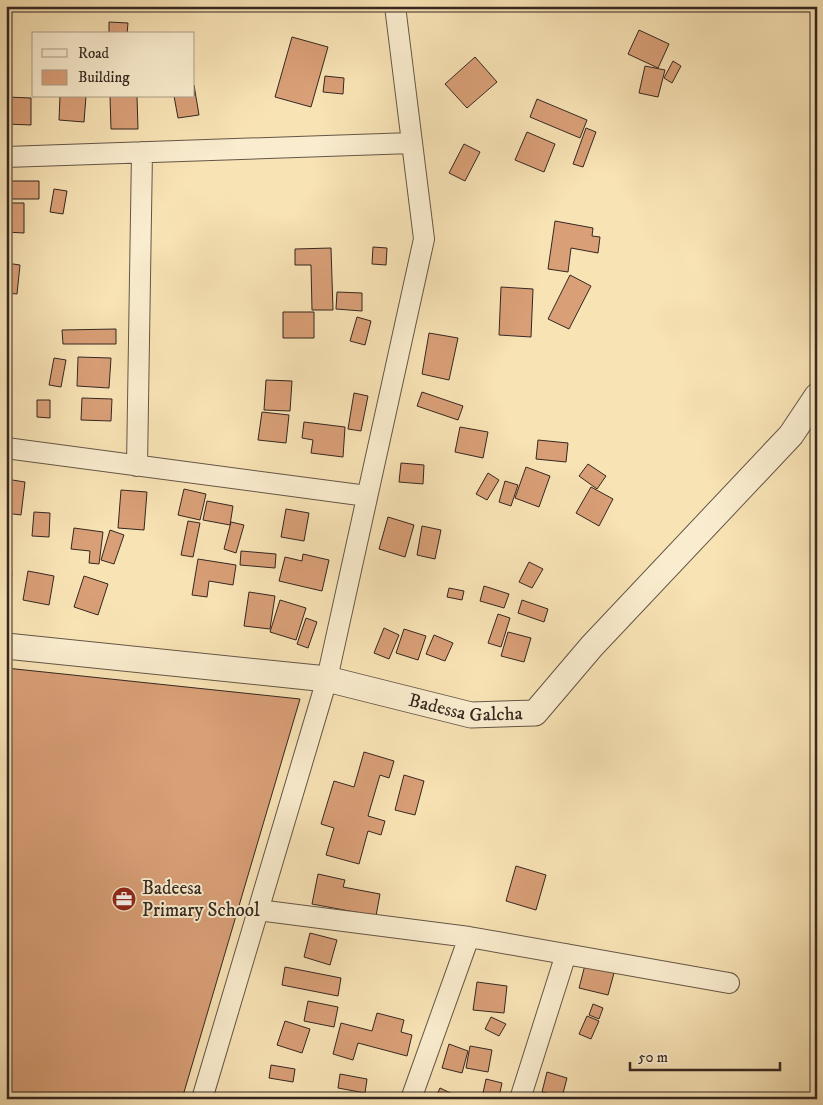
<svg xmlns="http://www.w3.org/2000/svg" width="823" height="1105" font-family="'IM FELL DW Pica',serif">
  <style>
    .building { fill: #d99f77; stroke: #342721 }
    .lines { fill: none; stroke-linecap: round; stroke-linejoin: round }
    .minor-casing { stroke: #655646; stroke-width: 22 }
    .tertiary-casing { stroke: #655646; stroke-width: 27 }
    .minor { stroke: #faedcf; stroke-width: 20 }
    .tertiary { stroke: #faedcf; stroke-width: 25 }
    .labels { text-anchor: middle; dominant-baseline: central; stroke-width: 4; stroke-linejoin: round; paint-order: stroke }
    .street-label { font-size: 19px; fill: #342721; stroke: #faedcf }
    .poi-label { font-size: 19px; fill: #342721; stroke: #faedcf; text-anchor: start }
  </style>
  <rect width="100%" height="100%" fill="#f8e3b5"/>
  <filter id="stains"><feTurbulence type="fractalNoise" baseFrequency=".004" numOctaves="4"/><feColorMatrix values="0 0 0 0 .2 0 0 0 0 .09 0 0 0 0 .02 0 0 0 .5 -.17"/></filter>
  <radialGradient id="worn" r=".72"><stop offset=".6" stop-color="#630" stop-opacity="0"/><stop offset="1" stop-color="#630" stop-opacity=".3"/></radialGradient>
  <path class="building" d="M109,22L128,23L127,34H109Z
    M639,30L669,44L658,68L628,54Z
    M292,37L328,47L311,107L275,97Z
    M475,57L497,82L467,108L445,84Z
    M673,61L681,66L672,83L664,78Z
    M645,66L665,70L658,97L639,93Z
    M325,76L344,78L343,94L323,92Z
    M194,85L199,115L178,118L174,96H194Z
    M60,96H86L84,122L59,120Z
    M110,96H137L138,129H111Z
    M7,97L31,98V125L6,124Z
    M537,99L587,120L580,138L530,117Z
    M586,128L596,132L583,167L573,164Z
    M527,132L555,144L544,172L515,160Z
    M464,144L480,152L465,181L449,173Z
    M6,181H39V199H6Z
    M54,189L67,191L63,214L50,212Z
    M6,203H24V233L6,232Z
    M555,221L593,228L592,236L600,237L598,253L571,248L568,272L548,269Z
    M373,247L387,248L386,265L372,264Z
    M331,248L333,310H312L311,265H295V249Z
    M6,263L20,265L17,294L6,293Z
    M570,275L591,286L569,329L548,319Z
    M501,287L533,289L531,337L499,335Z
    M337,292L362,293V311L336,309Z
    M283,312H314V338H283Z
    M357,317L371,321L365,345L350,341Z
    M116,329V344H63L62,330Z
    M429,333L458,338L449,380L422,374Z
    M78,357L111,358L109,388L77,386Z
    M54,358L66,360L61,387L49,385Z
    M266,380L292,381L290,411L264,410Z
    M422,392L463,406L458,420L417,406Z
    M354,393L368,396L361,431L348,429Z
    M82,398L112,399L111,421L81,420Z
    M37,400H50V418L37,417Z
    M262,412L289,415L286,443L258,440Z
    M304,422L345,427L343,457L311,453L313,440L302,438Z
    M460,427L488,432L483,458L455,452Z
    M538,440L568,443L566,462L536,459Z
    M401,463L424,465L423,484L399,482Z
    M588,464L606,476L597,489L579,476Z
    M526,467L550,476L539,507L515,498Z
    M488,473L499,480L487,500L476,494Z
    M6,479L25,482L21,515L6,513Z
    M505,481L518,485L511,506L499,502Z
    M591,487L613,499L599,526L576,513Z
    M184,489L206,494L200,520L178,515Z
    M121,490L147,492L144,530L118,528Z
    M207,501L233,506L230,525L203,520Z
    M286,509L309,513L304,541L281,537Z
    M34,512L50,513L49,537L32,536Z
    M388,517L414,525L405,557L379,549Z
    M188,521L200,523L193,557L181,555Z
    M231,522L244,525L236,553L224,549Z
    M422,526L441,530L435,559L417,555Z
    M74,528L103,532L99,564L89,563L90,551L71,549Z
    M110,530L124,535L114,564L101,560Z
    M241,551L276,554L275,568L240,565Z
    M303,554L329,560L322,591L279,581L285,557L302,561Z
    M198,559L236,565L233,585L209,581L207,597L192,595Z
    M529,562L543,569L532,588L519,582Z
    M28,571L54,576L49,605L23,600Z
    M6,572L12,573L8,604H6Z
    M84,576L108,584L98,615L74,607Z
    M484,586L509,594L504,608L480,601Z
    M449,588L464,591L462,600L447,597Z
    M249,592L275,596L270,629L244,626Z
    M280,600L306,608L296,640L270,632Z
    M522,600L548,609L544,622L518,613Z
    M498,614L510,618L501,647L488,643Z
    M306,618L317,622L308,648L297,644Z
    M384,628L399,635L389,659L374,653Z
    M404,629L426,636L418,660L396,653Z
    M508,632L531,638L524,662L501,656Z
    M434,635L453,643L445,661L426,654Z
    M6,668L300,699L182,1099H6Z
    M364,752L394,761L389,778L380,775L368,816L385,821L381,835L368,831L359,864L326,855L334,828L321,824L334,781L354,787Z
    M404,775L424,781L415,815L395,810Z
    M516,866L546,875L536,910L506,901Z
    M318,874L345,880L343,887L380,894L376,916L312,904Z
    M310,933L337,940L330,965L304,957Z
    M585,965L614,973L608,995L579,988Z
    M285,967L341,978L338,996L282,985Z
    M477,982L507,986L504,1013L473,1010Z
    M308,1001L338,1007L334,1027L304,1021Z
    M593,1004L603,1008L599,1019L589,1015Z
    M377,1013L404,1020L401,1032L412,1035L407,1056L358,1043L353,1060L333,1054L341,1023L372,1031Z
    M587,1016L599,1021L591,1039L579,1034Z
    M491,1017L506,1024L499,1036L485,1029Z
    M285,1021L310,1029L302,1053L277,1045Z
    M449,1044L468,1051L462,1073L442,1068Z
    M470,1046L492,1050L488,1072L466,1068Z
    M271,1065L295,1069L293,1082L269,1078Z
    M547,1072L567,1078L562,1097L542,1092Z
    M340,1074L367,1079L365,1093L338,1088Z
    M486,1079L502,1083L499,1097L483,1093Z
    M440,1088L459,1097L458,1099H435Z"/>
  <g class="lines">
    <defs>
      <path id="minor" d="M6,157L412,143
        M6,448L367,496
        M137,466L142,152
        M258,910L469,937L729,983
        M202,1099L327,679L424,239L395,6
        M411,1099L469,937
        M520,1099L566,954"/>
      <g id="tertiary">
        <path id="s1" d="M6,646L327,679L471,715L535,713L592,646L791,435L817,396"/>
      </g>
    </defs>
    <use href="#minor" class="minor-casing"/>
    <use href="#tertiary" class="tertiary-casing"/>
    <use href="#minor" class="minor"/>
    <use href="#tertiary" class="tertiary"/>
  </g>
  <defs>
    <symbol id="office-disc" viewBox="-11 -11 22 22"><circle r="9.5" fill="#8f2418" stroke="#faedcf"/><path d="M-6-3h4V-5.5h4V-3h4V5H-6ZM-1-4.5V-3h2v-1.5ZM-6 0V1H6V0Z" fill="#fff"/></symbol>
  </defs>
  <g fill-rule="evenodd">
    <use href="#office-disc" x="110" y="885" width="28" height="28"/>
  </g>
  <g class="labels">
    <g class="street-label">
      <text stroke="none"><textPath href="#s1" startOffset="465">Badessa Galcha</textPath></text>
    </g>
    <g class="poi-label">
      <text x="142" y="888">Badeesa<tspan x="142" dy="22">Primary School</tspan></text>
    </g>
  </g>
  <rect width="823" height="1105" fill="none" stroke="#f8e3b5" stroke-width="25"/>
  <rect x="8" y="8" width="808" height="1090" fill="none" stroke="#342721" stroke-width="2.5"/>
  <rect x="12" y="12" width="798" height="1080" fill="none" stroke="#342721"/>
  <rect x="32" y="32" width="162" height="65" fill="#faedcf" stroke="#ab9e89"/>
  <rect x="42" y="49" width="25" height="8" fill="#faedcf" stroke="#ab9e89"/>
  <text x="78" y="58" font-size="15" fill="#342721">Road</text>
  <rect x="42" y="70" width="25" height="15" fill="#d99f77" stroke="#ab9e89"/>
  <text x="78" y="82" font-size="15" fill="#342721">Building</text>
  <path d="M630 1062v8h150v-8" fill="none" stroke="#342721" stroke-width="2.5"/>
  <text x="638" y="1062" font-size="15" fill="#342721" stroke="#faedcf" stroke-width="4" paint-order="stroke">50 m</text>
  <rect width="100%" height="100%" filter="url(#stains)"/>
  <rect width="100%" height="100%" fill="url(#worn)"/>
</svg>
